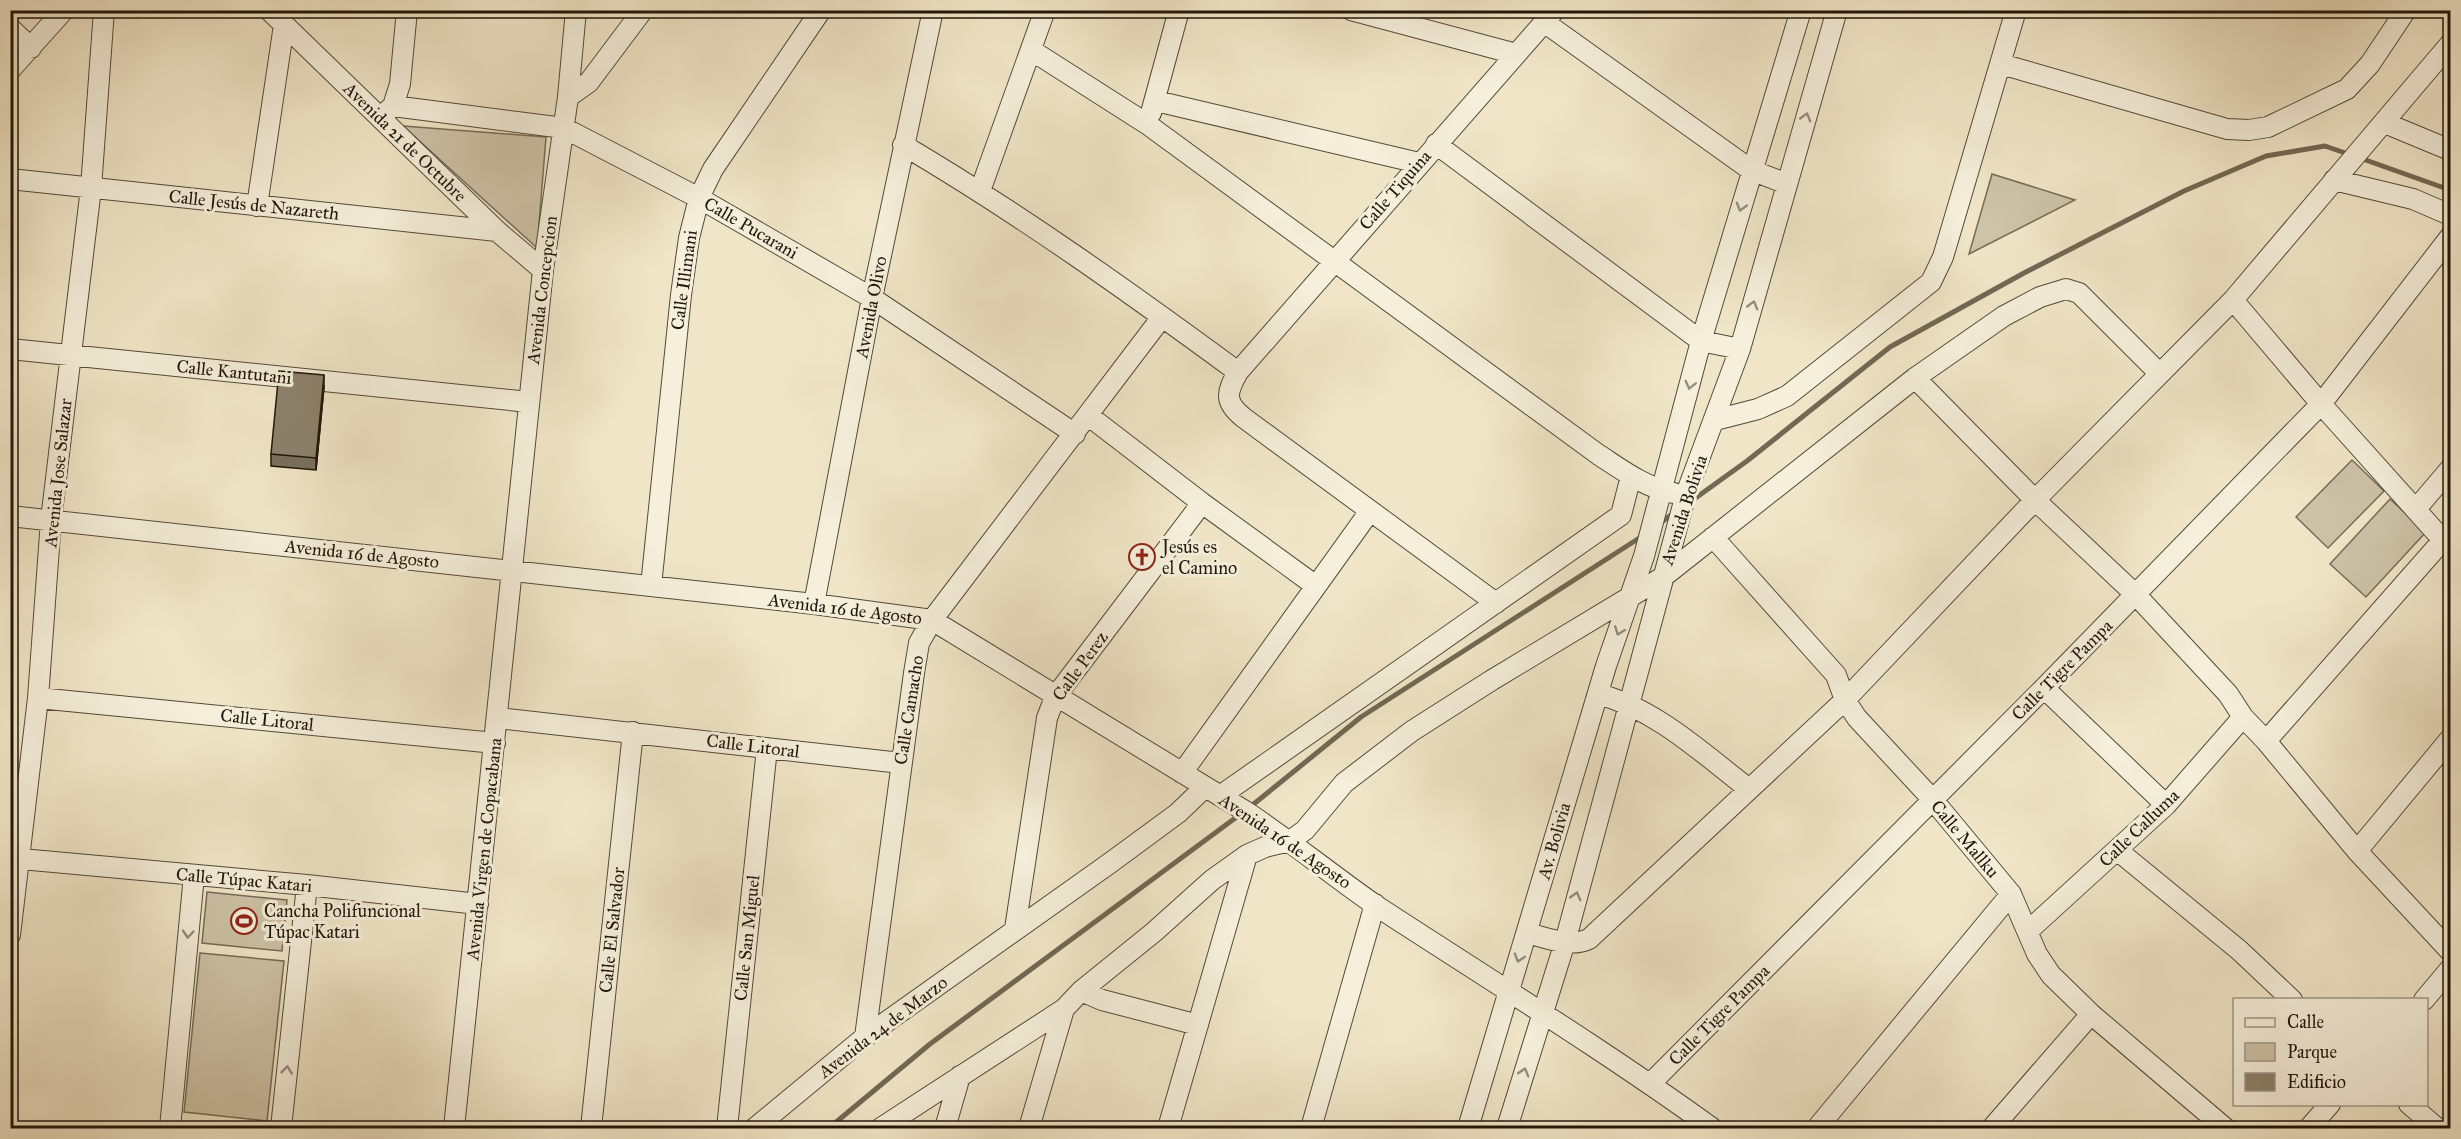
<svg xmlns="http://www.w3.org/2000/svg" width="2461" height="1139" font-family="'IM FELL Great Primer',serif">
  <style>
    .green { fill: #cdc3a7; stroke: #766c58; stroke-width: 1.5 }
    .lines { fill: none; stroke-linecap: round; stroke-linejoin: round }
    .stream { stroke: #726854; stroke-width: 5 }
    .minor-casing { stroke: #544a38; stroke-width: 22 }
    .minor { stroke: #f5efdb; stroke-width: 20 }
    .wall { fill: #78705d; stroke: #201609; stroke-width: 1.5 }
    .shaded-wall { fill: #625b4c; stroke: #201609; stroke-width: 1.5 }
    .building { fill: #8c826c; stroke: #201609; stroke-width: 1.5 }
    .oneway { stroke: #958d7c }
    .labels { text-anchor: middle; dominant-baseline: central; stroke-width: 6; stroke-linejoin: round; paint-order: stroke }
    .street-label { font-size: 18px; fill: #201609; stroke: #f5efdb }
    .poi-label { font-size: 18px; fill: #201609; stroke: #f5efdb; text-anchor: start }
  </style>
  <rect width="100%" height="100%" fill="#f0e6c7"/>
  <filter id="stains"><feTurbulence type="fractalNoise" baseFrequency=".00333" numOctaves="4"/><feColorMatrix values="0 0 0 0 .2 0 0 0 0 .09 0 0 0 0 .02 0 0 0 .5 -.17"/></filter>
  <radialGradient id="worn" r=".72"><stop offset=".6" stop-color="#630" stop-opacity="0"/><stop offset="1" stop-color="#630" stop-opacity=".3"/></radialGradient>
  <path class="green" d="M403,126L546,137L537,248Z
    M1992,174L2075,200L1969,254Z
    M2352,460L2384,491L2328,548L2296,517Z
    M2390,499L2426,532L2366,597L2330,564Z
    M207,892L287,900L282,951L202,943Z
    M200,953L284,961L267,1121L184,1112Z"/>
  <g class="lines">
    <path class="stream" d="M2360,158L2450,190
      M1690,502L1747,461L1890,347L2024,273L2184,191L2266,156L2325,146L2351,155
      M1659,524L1675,512
      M1250,807L1361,717L1644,535
      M829,1128L930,1044L1242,813"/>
    <defs>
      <path id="minor" d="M269,10L497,231L543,270
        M1351,10L1516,54
        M1544,22L1751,170L1787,184
        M10,28L31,48
        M1031,50L1147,124L1599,455C1622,470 1646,488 1674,493
        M2001,64L2227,129L2249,130L2268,127L2347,89L2370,64L2406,10
        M10,70L64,10
        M568,97L589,82L643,10
        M1156,101L1419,163
        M393,106L564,128L699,198L872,298L1075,434
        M1151,113L1179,10
        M384,114L393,106L400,84L407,10
        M2385,123L2450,150
        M1436,144L1701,341L1740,349
        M903,145C1020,214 1129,292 1238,372
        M10,179L497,231
        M2334,180L2413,199L2450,215
        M980,191L1045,10
        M257,206L284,25
        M2233,300L2450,44
        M10,349L529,402
        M1915,378L2035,500L2136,595L2228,694L2243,717L2266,741L2357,851L2450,951
        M1089,416L1202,503L1316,586
        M1715,420L1758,409L1787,396L1931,282L1943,257L2016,10
        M2416,509L2450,469
        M10,516L814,604L932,620L1245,811C1291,841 1333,876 1378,907C1490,980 1604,1050 1712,1128
        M1713,537L1836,675L1845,700L1857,718L1933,800L2011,894L2037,954L2051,975L2091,1014L2225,1128
        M651,586L681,295L689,238L699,198L713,169L821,10
        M1496,603L1244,418C1224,402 1226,393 1238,372L1555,10
        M814,604L872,298L933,10
        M2044,688L2166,805
        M1598,694C1656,709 1702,753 1749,789
        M38,698L495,743
        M498,718L901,763
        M2266,741L2443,540
        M1182,773L1370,511
        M1220,796L1621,515L1631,476
        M2117,850L2239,950L2292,1000
        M2357,851L2450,739
        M10,858L307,885L478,904
        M1015,929L1047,718L1055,697L1202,503
        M2028,931L2166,805L2243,717
        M1527,933C1547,938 1570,948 1589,939L1845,700L2035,500L2233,300L2321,404L2450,548
        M10,935L38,698L51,520L91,188L104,10
        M1081,991L1102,1000L1198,1025
        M2424,1000L2450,969
        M865,1037L914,673L919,643L932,620L1162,317
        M1650,1084L2044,688L2321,404L2450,237
        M2409,1104L2437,1128
        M170,1128L194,875
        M281,1128L307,885
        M454,1128L543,270L568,97L576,10
        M591,1128L633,732
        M727,1128L767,748
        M755,1128L865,1037L1110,863L1178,813L1205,787
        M881,1128L1064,1009L1081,991L1154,932L1212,880L1247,855L1265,847L1290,841L1305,830L1344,783L1412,731L1492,680L1663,577L1915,378L2004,316L2040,297L2066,289L2079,293L2159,373
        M945,1128L960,1076
        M1029,1128L1064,1009
        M1168,1128L1247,855
        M1311,1128L1375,904
        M1468,1128L1606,666L1644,556L1701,341L1801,10
        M1507,1128L1565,942L1686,494L1740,349L1837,10
        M1817,1128L2011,894
        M1992,1128L2091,1014
        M2309,1128L2330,1104"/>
    </defs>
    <use href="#minor" class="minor-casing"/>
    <use href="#minor" class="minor"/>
  </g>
  <path class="wall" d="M324,387L316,470L271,466V454Z"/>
  <path class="shaded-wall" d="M324,375V387L316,470V458Z"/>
  <path class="building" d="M279,371L324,375L316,458L271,454Z"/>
  <defs><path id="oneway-chevron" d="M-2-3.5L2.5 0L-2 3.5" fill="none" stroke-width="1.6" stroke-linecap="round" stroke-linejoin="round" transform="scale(1.5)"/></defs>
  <g class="oneway">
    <use href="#oneway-chevron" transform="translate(1806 117) rotate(-74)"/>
    <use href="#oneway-chevron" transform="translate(1741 207) rotate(106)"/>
    <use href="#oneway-chevron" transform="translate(1753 305) rotate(-74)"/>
    <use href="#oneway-chevron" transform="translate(1690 385) rotate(104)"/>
    <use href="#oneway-chevron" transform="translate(1619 631) rotate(111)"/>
    <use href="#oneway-chevron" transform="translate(1576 896) rotate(-75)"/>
    <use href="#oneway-chevron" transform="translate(188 934) rotate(95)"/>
    <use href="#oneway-chevron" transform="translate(1519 958) rotate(107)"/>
    <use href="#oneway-chevron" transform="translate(287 1070) rotate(-84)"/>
    <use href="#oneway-chevron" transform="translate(1524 1072) rotate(-73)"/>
  </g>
  <defs>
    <symbol id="church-ring" viewBox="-11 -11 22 22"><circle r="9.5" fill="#f5efdb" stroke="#8f2418" stroke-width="1.5"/><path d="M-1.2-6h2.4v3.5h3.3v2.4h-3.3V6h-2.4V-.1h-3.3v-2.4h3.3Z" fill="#8f2418"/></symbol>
    <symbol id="stadium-ring" viewBox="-11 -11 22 22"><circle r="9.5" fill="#f5efdb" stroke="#8f2418" stroke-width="1.5"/><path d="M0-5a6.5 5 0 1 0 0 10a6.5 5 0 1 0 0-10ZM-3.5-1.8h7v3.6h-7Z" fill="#8f2418"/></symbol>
  </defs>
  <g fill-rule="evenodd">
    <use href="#church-ring" x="1127" y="542" width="30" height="30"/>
    <use href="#stadium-ring" x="229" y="906" width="30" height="30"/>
  </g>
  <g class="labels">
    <g class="street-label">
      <text transform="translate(405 142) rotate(44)">Avenida 21 de Octubre</text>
      <text transform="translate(1395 190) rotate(-49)">Calle Tiquina</text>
      <text transform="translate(254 205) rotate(6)">Calle Jesús de Nazareth</text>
      <text transform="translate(751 228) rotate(30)">Calle Pucarani</text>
      <text transform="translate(684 280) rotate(-82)">Calle Illimani</text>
      <text transform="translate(542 290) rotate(-83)">Avenida Concepcion</text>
      <text transform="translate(871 307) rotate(-79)">Avenida Olivo</text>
      <text transform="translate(234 372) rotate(6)">Calle Kantutani</text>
      <text transform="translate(58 473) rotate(-84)">Avenida Jose Salazar</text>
      <text transform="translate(1684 510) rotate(-72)">Avenida Bolivia</text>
      <text transform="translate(362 554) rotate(6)">Avenida 16 de Agosto</text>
      <text transform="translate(845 609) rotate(7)">Avenida 16 de Agosto</text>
      <text transform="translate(1080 666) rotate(-54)">Calle Perez</text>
      <text transform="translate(2062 670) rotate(-45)">Calle Tigre Pampa</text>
      <text transform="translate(909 710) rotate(-81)">Calle Camacho</text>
      <text transform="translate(267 720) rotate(6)">Calle Litoral</text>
      <text transform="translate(753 746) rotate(7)">Calle Litoral</text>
      <text transform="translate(2139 828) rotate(-44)">Calle Calluma</text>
      <text transform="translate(1965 839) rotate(50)">Calle Mallku</text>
      <text transform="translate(1285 841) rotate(34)">Avenida 16 de Agosto</text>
      <text transform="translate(1554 841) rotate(-74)">Av. Bolivia</text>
      <text transform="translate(484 849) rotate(-84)">Avenida Virgen de Copacabana</text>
      <text transform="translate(244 880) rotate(5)">Calle Túpac Katari</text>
      <text transform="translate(612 930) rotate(-84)">Calle El Salvador</text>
      <text transform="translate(747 938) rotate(-84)">Calle San Miguel</text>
      <text transform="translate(1719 1015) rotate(-45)">Calle Tigre Pampa</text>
      <text transform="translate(883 1027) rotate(-37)">Avenida 24 de Marzo</text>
    </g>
    <g class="poi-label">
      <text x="1162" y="547">Jesús es<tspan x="1162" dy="21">el Camino</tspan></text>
      <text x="264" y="911">Cancha Polifuncional<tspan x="264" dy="21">Túpac Katari</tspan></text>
    </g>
  </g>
  <rect width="2461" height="1139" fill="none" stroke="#f0e6c7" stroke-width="36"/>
  <rect x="12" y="12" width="2437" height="1115" fill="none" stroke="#201609" stroke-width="3"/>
  <rect x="18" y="18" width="2425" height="1103" fill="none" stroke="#201609" stroke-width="1.5"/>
  <rect x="2233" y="998" width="195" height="108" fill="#f5efdb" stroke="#a09887" stroke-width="1.5"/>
  <rect x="2245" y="1018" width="30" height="9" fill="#f5efdb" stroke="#a09887" stroke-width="1.5"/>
  <text x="2287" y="1028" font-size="18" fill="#201609">Calle</text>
  <rect x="2245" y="1043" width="30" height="18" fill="#cdc3a7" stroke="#a09887" stroke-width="1.5"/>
  <text x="2287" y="1058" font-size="18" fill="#201609">Parque</text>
  <rect x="2245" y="1073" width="30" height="18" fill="#8c826c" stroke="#a09887" stroke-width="1.5"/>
  <text x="2287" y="1088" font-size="18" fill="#201609">Edificio</text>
  <rect width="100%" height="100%" filter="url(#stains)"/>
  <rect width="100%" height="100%" fill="url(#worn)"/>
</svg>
